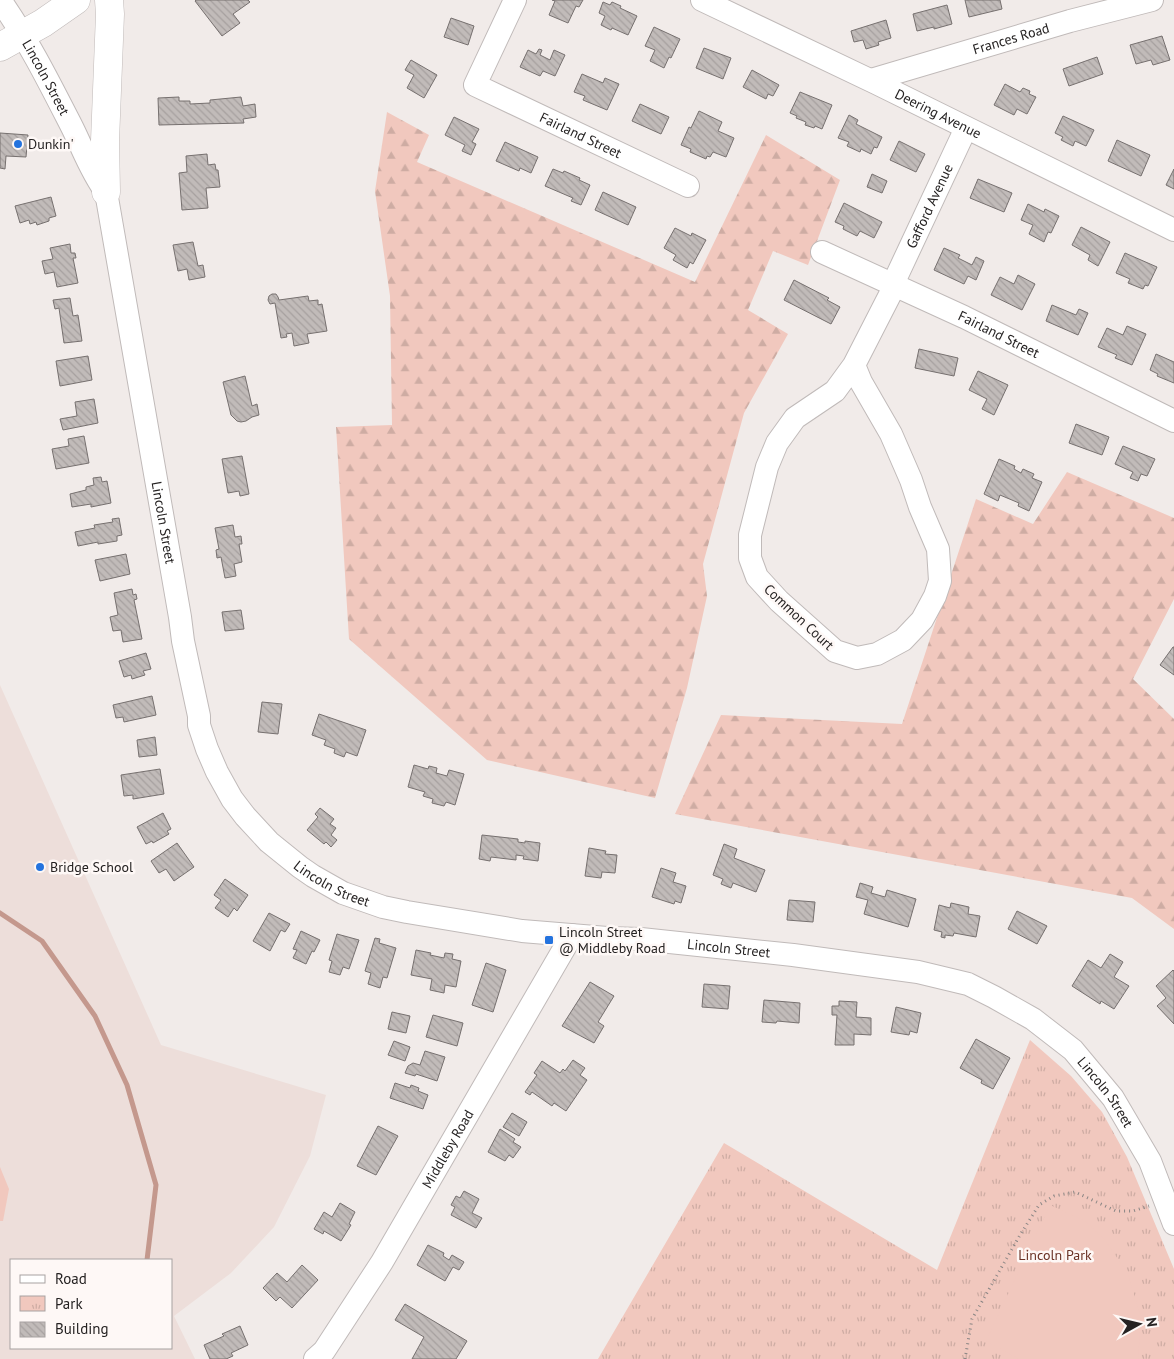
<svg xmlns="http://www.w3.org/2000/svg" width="1174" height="1359" font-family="'PT Sans',sans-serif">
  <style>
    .built { fill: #eddeda; fill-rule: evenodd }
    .forest { fill: url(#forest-firs) }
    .park { fill: url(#park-tufts) }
    .pitch { fill: #f1c8be }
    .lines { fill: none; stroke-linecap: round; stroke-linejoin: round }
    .stream { stroke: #c4988d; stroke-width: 5 }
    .building { fill: url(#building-back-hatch); stroke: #76706f }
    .minor-casing { stroke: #c0bab9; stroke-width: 24 }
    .major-casing { stroke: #c0bab9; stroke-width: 29 }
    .path { stroke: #898584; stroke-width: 3; stroke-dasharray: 1 4; stroke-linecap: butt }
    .minor { stroke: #fff; stroke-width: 22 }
    .major { stroke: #fff; stroke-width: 28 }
    .poi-dot { fill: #2473de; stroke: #fef8f6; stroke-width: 2 }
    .labels { text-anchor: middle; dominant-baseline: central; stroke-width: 5; stroke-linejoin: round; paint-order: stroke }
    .street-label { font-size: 14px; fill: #252222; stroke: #fef8f6 }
    .poi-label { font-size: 14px; fill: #252222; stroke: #fef8f6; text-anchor: start }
    .park-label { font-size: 14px; fill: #6a3124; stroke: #fef8f6 }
  </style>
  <defs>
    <pattern id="forest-firs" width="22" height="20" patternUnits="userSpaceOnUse" patternTransform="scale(1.25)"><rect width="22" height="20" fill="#f1c8be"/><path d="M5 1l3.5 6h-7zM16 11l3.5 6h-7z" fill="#ceaca3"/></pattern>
    <pattern id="park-tufts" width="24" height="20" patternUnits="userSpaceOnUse" patternTransform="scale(1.25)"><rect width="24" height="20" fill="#f1c8be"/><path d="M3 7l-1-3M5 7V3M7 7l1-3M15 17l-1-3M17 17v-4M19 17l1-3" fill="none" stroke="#ceaca3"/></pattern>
    <pattern id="building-back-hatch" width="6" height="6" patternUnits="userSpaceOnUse" patternTransform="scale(1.25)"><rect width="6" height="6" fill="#c1bbb9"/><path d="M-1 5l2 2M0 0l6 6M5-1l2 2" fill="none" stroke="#a6a09f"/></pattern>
  </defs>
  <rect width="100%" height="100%" fill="#f1ebe9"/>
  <path class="built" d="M0,685L161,1045L326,1095L310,1156L274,1227L231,1273L174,1316L195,1359H0ZM11,1260H171V1348H11Z"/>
  <path class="forest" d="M387,112L429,135L417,162L695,282L766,135L840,180L808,265L773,251L748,310L788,334L744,413L703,564L707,596L687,688L655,798L487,760L349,639L336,427L392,425L390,296L375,191Z
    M1067,472L1174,518V599L1133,679L1174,719V929L1132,898L675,814L721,715L902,724L976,499L1033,524Z"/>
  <path class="park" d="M1030,1040L1071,1076L1102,1112L1127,1157L1174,1269V1359H598L724,1143L937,1270Z"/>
  <path class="pitch" d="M0,1167L9,1189L3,1221H0Z
    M1050,1205L1085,1221L1104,1239L1127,1272L1141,1317L1138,1359H1019L986,1341Z"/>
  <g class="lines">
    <path class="stream" d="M0,913L42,941L95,1016L127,1085L156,1185L147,1260"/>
  </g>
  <path class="building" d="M196,0H248L250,2L233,14L240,23L222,36L195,1Z
    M552,0H583L579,7L576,6L568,23L549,15L555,1Z
    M965,0H1000L1002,9L969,17Z
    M603,2L610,5L612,2L621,6L620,8L637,16L628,35L612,28L611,30L601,25L605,16L599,13Z
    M947,5L952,24L934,29V27L917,31L913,14Z
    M451,18L474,26L468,45L444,37Z
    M886,20L891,38L878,42L879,45L866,49L863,40L854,42L851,31Z
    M654,27L680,39L671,58L669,57L664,68L650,61L655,50L645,46Z
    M1162,36L1170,60L1153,65L1151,60L1136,64L1130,45Z
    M704,48L731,58L723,79L696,68Z
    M539,49L542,50L540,55L550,60L554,50L565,55L555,76L543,71L540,76L520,67L528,50L536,54Z
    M1097,57L1103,74L1069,86L1063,69Z
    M411,60L437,75L424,98L407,88L414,75L405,70Z
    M752,70L779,85L773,96L768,94L766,99L743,87Z
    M582,74L603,83L605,78L619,84L607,110L583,100L585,96L574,92Z
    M1005,84L1020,92L1023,88L1030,91L1029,94L1036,97L1027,114L1017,109L1014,115L994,105Z
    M800,92L832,105L822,129L815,126L814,128L805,125L806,122L796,118L797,116L790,113Z
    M179,97V101H190V104L210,103V100L241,97L243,106L255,104L256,117L243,119L244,123L159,125L158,98Z
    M640,104L669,117L661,134L632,121Z
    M699,111L722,122L718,131L734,138L726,157L713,152L710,157L707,156L706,159L690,152L691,149L681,145L689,127L691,128Z
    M849,115L858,120L856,124L882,137L877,148L874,147L871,154L861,149L860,152L847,146L849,142L838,138Z
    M1063,116L1094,130L1086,146L1075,141L1073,146L1061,140L1063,137L1055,133Z
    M454,117L479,129L472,142L476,144L471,155L462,151L465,145L445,135Z
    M0,133L28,135L26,157L6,156L5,169L0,168Z
    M1117,140L1150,155L1141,176L1108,161Z
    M899,141L925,154L916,172L890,160Z
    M505,142L538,157L531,173L520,168L519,171L496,161Z
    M207,154L208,165L215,164L216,170H218L220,187L206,188L208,208L182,210L179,173L187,172L186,156Z
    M553,169L563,173L564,171L580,178L579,180L590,185L581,205L571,201L573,198L545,186Z
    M1174,169V189L1166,185Z
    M872,174L887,181L882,193L867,187Z
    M978,179L1012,193L1004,212L970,198Z
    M603,192L636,207L628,225L595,210Z
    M51,197L56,216L49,218V221L37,225L36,222L30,224L29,220L20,223L15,206Z
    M844,203L882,222L874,238L860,231L857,236L843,229L844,226L835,222Z
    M1028,204L1044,212L1045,209L1059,216L1051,233L1048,232L1044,242L1029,234L1033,225L1021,220Z
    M1081,227L1110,242L1098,266L1088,260L1090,255L1072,245Z
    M675,228L691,236L692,233L706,240L693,264L690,262L687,268L673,260L676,255L664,248Z
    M193,242L198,266L203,265L205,277L189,280L187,269L178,271L173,245Z
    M70,244L71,253H75L76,258H73L78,283L57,287L54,272L45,274L42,261L53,259L50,248Z
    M944,248L960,255L958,258L972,265L976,257L984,261L976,280L968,276L964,284L934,270Z
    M1125,253L1157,267L1148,286L1145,285L1143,289L1128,283L1130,279L1116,273Z
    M1018,275L1035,284L1022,310L991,295L1000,277L1014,284Z
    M794,280L829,298L827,300L840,307L831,324L784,300Z
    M272,294H276L278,297L279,300L308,296L309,301L318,300V305L322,304L327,331L307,334L309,343L294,346L292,333L286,334L287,337L281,338L275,303L270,304L268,300L269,296Z
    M70,298L73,316L78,315L82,341L64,343L59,308L55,309L53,300Z
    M1052,305L1076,315L1079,309L1088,313L1078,335L1046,321Z
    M1127,326L1146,334L1132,365L1115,358L1117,355L1098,347L1107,328L1123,335Z
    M919,349L958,358L954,376L915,368Z
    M1156,354L1174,362V383L1157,376L1158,374L1150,370Z
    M88,356L92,380L60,386L56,361Z
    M978,371L1008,385L994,415L982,409L987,399L969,390Z
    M245,376L252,406L257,404L259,415L252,417L246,421L241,422L237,421L231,415L223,382Z
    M94,399L98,423L63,430L60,419L77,416L75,402Z
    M1076,424L1109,437L1102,455L1069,443Z
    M84,436L89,463L56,469L52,449L69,446L68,439Z
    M1123,446L1155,459L1147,476L1141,474L1138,481L1130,478L1133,472L1115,464Z
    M242,456L249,494L240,496L239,491L228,493L222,459Z
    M999,459L1015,466L1014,469L1021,473L1023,469L1034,474L1032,478L1042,482L1029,511L1018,506L1019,503L1000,495L998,501L984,494Z
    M101,477L102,482L107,481L111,503L91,507V504L72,507L70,494L86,490V487L94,485L93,478Z
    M119,518L122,535L117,536V541L98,544V542L78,546L75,532L95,528L94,525L113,522L112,519Z
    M233,525L235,537L241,536L242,544H239L242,562L234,564L236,576L225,578L221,557L217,558L216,550L219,549L215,528Z
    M126,554L130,574L100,581L95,560Z
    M132,589L133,595L136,594L137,599L134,600L142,639L123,642L121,630L113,631L110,617L118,615L114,593Z
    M241,610L244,629L225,631L222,612Z
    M1173,647H1174V675L1160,665Z
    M146,653L151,669L143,671L145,675L132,679L131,675L124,677L119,661Z
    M152,696L156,715L124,722L123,717L116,718L113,705Z
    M262,702L282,704L278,734L258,732Z
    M319,714L366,730L357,756L346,752L344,757L334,753L335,749L324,745L326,740L312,735Z
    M155,737L157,755L139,757L137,740Z
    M414,765L428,769L429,766L437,768L436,773L447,776L449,770L464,774L455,805L446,802L444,806L432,803L433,799L423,796L425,792L408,787Z
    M160,769L164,794L133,799V795L124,796L121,775Z
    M320,808L334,819L330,824L336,828L331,835L337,840L331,847L326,842L324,844L307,830L318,817L315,814Z
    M163,813L171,829L167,831L169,834L153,843L152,841L146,844L137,827Z
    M482,835L518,839V842L525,843V841L540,843L538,861L523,859L524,856L516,855V860L491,857L490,861L479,859Z
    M177,843L194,867L174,881L166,869L159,873L151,861Z
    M724,844L737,849L734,858L765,870L756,892L733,883L731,888L721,884L723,879L713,875Z
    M589,848L606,851L605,854L617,855L615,873L602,872L601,878L585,876Z
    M661,868L676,873L673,882L686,886L681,903L675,901L674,904L652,897Z
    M225,879L248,895L237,911L234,908L228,917L215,908L221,900L214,895Z
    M860,883L873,887L871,893L885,897L887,890L916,899L908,927L864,914L868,900L856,897Z
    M789,900L815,902L813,922L787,920Z
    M951,903L969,907L968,914L980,916L976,937L954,933L953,936L945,935V938L941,937L942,932L934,930L939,905L950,908Z
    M1017,911L1047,926L1037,944L1008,929Z
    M269,913L290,924L285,932L281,930L270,951L253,941Z
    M301,931L320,940L314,952L312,951L306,964L293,958L297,950L293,949Z
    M337,934L359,940L349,969L343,967L340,975L329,972L332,961L329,960Z
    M375,938L380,939L379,943L396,948L387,978L383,977L380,988L368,984L371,973L365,971Z
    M416,950L431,953L430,955L444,958L445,953L453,954L452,959L461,961L456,987L445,985L444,993L430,990L432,979L411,975Z
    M1110,954L1123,962L1114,977L1129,986L1114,1009L1101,1001L1100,1004L1072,986L1088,960L1101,968Z
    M486,963L506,970L493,1012L472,1005Z
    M1173,970L1174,971V1024L1157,1006L1166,998L1156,986Z
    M590,982L614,996L598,1022L604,1026L594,1043L562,1026Z
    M704,984L730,986L728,1009L702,1007Z
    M764,1000L800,1003L799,1023L777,1021L776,1023L762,1022Z
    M839,1001L857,1002L856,1017L871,1018V1035L854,1034V1045H835L837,1015H832V1006H839Z
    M896,1007L921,1013L917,1033L910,1031L909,1035L891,1032Z
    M392,1012L410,1016L406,1033L388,1029Z
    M433,1015L463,1023L457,1046L426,1037Z
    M976,1039L1010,1058L993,1089L981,1083L982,1080L960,1068Z
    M394,1041L410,1047L405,1061L388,1055Z
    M425,1051L445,1057L437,1081L416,1074L415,1076L405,1073L408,1066L413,1063L420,1065Z
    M573,1060L585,1068L580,1075L587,1080L566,1111L554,1103L552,1106L532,1092L530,1095L525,1092L537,1075L534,1073L542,1061L560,1073L563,1069L565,1071Z
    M395,1083L410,1088L411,1085L419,1088L418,1091L428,1095L423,1109L390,1098Z
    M512,1113L527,1122L519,1136L503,1127Z
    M378,1126L398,1136L376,1175L357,1166Z
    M500,1129L515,1139L513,1142L521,1147L513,1158L509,1155L505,1161L488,1152Z
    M464,1191L479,1199L472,1213L482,1218L476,1228L451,1215L455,1207L451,1205L456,1196L460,1198Z
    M340,1203L355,1212L349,1224L351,1225L341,1241L324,1231L323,1234L314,1229L324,1212L332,1217Z
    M428,1245L444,1253L443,1256L449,1260L452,1255L464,1262L459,1270L453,1267L445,1281L417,1265Z
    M302,1265L318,1280L292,1308L280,1297L276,1301L263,1288L277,1273L287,1282Z
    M405,1304L467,1341L456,1359H412L424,1337L395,1320Z
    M240,1326L248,1345L231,1353L233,1356L226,1359H210L204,1345L224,1336L222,1334Z"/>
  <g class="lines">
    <defs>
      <g id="minor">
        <path id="s1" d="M0,0C28,40 50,84 72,127C83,149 91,172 106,192L180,617L183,641L199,716V725L207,749L217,772L232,799L245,816L269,842L300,867L313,876L343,893L383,907L407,912L522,931L607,938L641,939L793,955L918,972L968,984L994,997L1033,1019L1073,1050L1113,1098L1150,1161L1174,1224"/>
        <path id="s2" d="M515,0L475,85L688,186"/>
        <path id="s3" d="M702,0L876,83L1174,230"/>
        <path id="s4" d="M871,80L1070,21L1152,0"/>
        <path id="s5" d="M822,252L964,317L1174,421"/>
        <path id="s6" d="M893,284L966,128"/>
        <path d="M854,365L861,382L891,434L911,480L920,507L938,549L940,581L935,596L922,620L903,640L877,654L857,658L835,651L779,601L757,577L750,558V535L767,467L777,443L795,418L835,391L854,365L895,285"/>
        <path id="s7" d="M315,1359L324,1351L382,1262L572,935"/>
      </g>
      <path id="major" d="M0,47L43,23L76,0
        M106,192L105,141L110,14L109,0"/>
    </defs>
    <use href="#minor" class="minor-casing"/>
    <use href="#major" class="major-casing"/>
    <path class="path" d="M965,1359L972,1319L1020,1235L1039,1205L1054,1196L1075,1192L1116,1211H1133L1149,1206"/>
    <use href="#minor" class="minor"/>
    <use href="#major" class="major"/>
  </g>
  <g class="poi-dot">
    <circle cx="18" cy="144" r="5"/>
    <circle cx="40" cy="867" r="5"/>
    <rect x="544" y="935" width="10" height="10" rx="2.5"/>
  </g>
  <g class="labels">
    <g class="street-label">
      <text stroke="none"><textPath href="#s4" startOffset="146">Frances Road</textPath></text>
      <text stroke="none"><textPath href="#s1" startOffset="90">Lincoln Street</textPath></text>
      <text stroke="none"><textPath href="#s3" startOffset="262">Deering Avenue</textPath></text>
      <text stroke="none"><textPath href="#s2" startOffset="211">Fairland Street</textPath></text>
      <text stroke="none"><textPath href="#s6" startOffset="86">Gafford Avenue</textPath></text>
      <text stroke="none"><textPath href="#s5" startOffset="195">Fairland Street</textPath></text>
      <text stroke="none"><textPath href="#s1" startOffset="555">Lincoln Street</textPath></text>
      <text transform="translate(799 617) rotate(43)">Common Court</text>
      <text stroke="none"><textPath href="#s1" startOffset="975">Lincoln Street</textPath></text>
      <text stroke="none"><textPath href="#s1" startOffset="1380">Lincoln Street</textPath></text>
      <text stroke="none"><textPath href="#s1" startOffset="1800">Lincoln Street</textPath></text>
      <text stroke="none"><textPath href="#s7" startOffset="249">Middleby Road</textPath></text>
    </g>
    <g class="poi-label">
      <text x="28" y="144">Dunkin'</text>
      <text x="50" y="867">Bridge School</text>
      <text x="559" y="932">Lincoln Street<tspan x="559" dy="16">@ Middleby Road</tspan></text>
    </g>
    <g class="park-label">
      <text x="1055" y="1255">Lincoln Park</text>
    </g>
  </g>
  <rect x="10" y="1259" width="162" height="90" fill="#fef8f6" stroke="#a7a2a1"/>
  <rect x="20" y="1275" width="25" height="8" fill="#ffffff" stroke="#a7a2a1"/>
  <text x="55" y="1284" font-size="15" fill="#252222">Road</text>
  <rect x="20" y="1296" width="25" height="15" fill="url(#park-tufts)" stroke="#a7a2a1"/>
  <text x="55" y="1309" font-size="15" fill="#252222">Park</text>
  <rect x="20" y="1322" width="25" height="15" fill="url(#building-back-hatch)" stroke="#a7a2a1"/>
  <text x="55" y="1334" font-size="15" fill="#252222">Building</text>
  <g transform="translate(1139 1324) rotate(82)" stroke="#fef8f6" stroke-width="4" paint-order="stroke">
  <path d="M0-4L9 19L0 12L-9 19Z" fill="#252222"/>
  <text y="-8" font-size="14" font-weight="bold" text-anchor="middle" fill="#252222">N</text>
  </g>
</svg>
